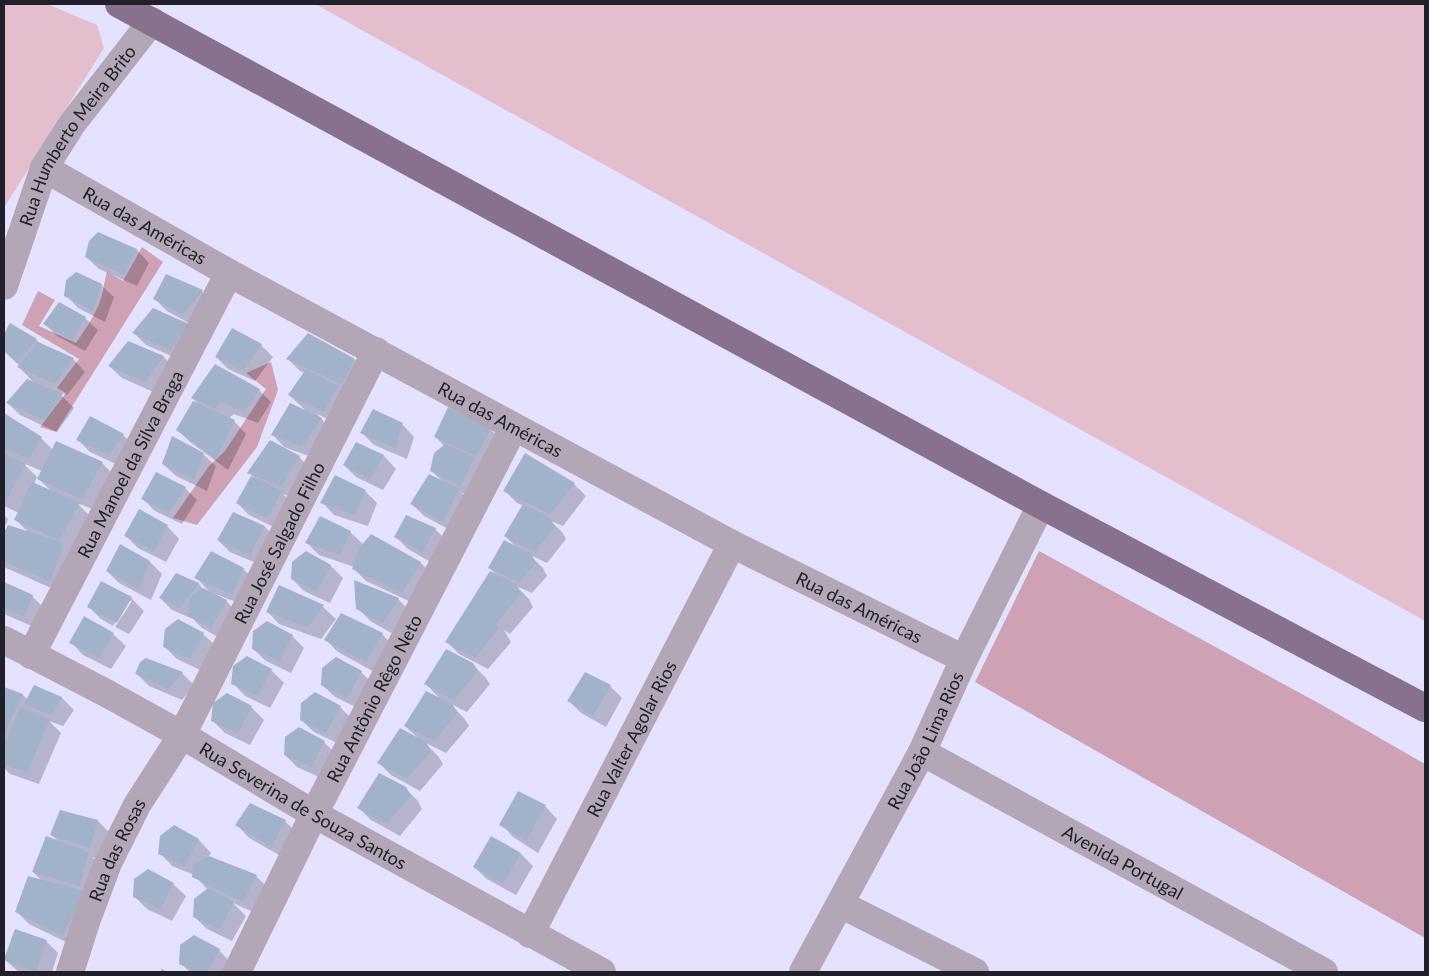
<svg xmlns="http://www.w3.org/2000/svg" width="1429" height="976" font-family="Lato,sans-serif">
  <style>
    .green { fill: #e5bece }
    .forest { fill: #cfa1b5 }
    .shadow { fill: #0003; fill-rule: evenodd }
    .building { fill: #a1b2ca }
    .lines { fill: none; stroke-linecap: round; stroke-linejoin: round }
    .minor { stroke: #b3a6b6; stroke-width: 28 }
    .major { stroke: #88718d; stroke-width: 28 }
    .labels { text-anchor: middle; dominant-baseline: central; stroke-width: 4.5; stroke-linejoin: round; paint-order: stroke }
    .street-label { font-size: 18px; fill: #21202a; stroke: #e4e2ff }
  </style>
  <rect width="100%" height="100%" fill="#e4e2ff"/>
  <path class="green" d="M4,4H47L97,25L104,48L4,208Z
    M315,4H1425V621Z"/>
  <path class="forest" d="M142,247L163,262L56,432L40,427L66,393L57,388L79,359L22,325L38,291L55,300L39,326L76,343C87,327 99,310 103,291C104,284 105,279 107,272L123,281Z
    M271,362L278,390L257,447L197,525L173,518L209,466L225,451L266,389L246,373Z
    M1039,551L1322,705L1425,764V938L975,682Z"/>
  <path class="shadow" d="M98,234L137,250L149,263L137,286L99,269L86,257Z
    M101,285L114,297L105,322L78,308L66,295Z
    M202,291L214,303L196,327L167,311L155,299Z
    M59,304L85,318L98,330L85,351L57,336L45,324Z
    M11,325L36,340L42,345L73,359L85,372L67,395L58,392L74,408L57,432L20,415L8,403L35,384L19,367L20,366L4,351V336Z
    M188,325L183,361L146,345L134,333Z
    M309,335L355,360L367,372L354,396L340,390L350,399L337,423L317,414L333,431L314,458L284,447L272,434L306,411L289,395L305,373L300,371L288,359Z
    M129,342L164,357L176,370L158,394L122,378L109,366Z
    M261,345L273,357L255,381L228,369L216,357Z
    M259,390L271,402L258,423L234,414L228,419L234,421L246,434L228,470L190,442L178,430L199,405L192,398Z
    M4,415L41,438L53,450L102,463L114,475L95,510L77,503L91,517L62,593L4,567V534L8,526L29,533L15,519L19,513L4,506ZM23,463L42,471L39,479L52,492L34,484L37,477Z
    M402,424L414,437L407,459L374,445L362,433Z
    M490,429L503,441L488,467L479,464L486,470L472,497L461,492L471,502L456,533L424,516L412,504L443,482L431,470L444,446L435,436Z
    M123,435L135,447L122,467L90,452L78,440Z
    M356,443L384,456L396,469L383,490L356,477L344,465Z
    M203,454L216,466L207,491L176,476L163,464Z
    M299,457L311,469L294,498L283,494L293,504L280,530L249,515L237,503L256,480L249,472Z
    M574,484L586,496L563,526L551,521L562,532L566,539L547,563L530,555L543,568L547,576L532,593L516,586L529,599L533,607L510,634L504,630L511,642L488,669L459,654L447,642L497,575L489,568L517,548L505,536L524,506L517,503L504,490Z
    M185,488L197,500L182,524L155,511L143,499Z
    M365,491L377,503L368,526L334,515L322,502Z
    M234,514L265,527L277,539L263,566L230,552L218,540Z
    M4,515L8,519L4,529Z
    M406,516L435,529L448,542L434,564L408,549L396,537Z
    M167,526L179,539L166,562L138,548L126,536Z
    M350,532L364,545L372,536L421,563L433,575L415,604L366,581L353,568L354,567L319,555L307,543Z
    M120,546L150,562L162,574L151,600L119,583L107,571Z
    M306,552L331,566L343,578L330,603L304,591L292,579Z
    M243,569L256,581L244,605L210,592L196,578Z
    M177,575L199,584L204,590L226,601L238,613L223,640L202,628L193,619L172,610L160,598Z
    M102,582L131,598L144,611L129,634L115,627L132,601H129L113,626L101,619L89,607Z
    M4,583L32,596L44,608L36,628L4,614Z
    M279,586L323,607L336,619L321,639L279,624L267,611Z
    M398,599L410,611L395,635L370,621L358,608Z
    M113,634L126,646L111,669L83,655L71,642Z
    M203,634L216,646L202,671L177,659L165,647Z
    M382,634L394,647L378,674L338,652L325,639Z
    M292,636L304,648L291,673L266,661L253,649Z
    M247,657L271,670L284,683L270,708L245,696L233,683Z
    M472,664L485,677L490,684L467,712L449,703L464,718L469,726L446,753L424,742L438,756L443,764L420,791L391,775L379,763L419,739L405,726L441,700L426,684Z
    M361,672L373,684L360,709L335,697L322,685Z
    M136,673H182L194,685L182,700L149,686Z
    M610,686L622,698L606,727L581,713L569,701Z
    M34,687L62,698L74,710L63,726L49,721L61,733L39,784L10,774L4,768V689L23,695L28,700Z
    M227,694L251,707L264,720L250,745L225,733L213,721Z
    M340,707L352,719L339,744L314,732L301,720Z
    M324,742L336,754L323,779L297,767L285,755Z
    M405,788L418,801L422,809L400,836L371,820L359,808Z
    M545,806L557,819L538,853L513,837L501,824Z
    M61,812L98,821L110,833L102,860L92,857L101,865L76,947L29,924L17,912L42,881L33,872L59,842L52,835Z
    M285,821L297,833L284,858L249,838L237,825Z
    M174,827L199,840L211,853L208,857L256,876L268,888L255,913L233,903L246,916L232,941L207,929L194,916L208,890L194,875L172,866L160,853Z
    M491,837L521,854L533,866L516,895L487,879L474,867Z
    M173,884L186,896L172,921L147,909L134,896Z
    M15,930L46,941L58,953L52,972H19L4,959Z
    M219,950L231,963L226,972H190L180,963Z
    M162,969L168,972H160Z"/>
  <path class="building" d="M98,232L137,249L124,275L85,257L89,241Z
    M76,272L102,284L93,311L64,296L66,280Z
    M166,274L203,290L183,315L153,299Z
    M59,302L86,317L72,340L43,324Z
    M153,308L189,324L170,350L132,333Z
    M10,323L37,339L17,363L4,351V334Z
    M232,328L262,344L243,370L215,357Z
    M308,333L355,359L342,384L286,359Z
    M128,341L164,356L145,382L108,366Z
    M38,342L74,358L55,384L17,367Z
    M215,364L260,389L245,412L222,402L215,408L191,398Z
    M306,369L338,386L324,412L288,395Z
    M27,379L63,394L44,420L6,403Z
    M193,401L235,420L216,459L176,430Z
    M290,403L322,418L302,446L271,435Z
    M448,407L491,428L476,456L434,437Z
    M373,409L403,423L395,448L360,433Z
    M4,413L42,437L29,459L4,448Z
    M90,416L124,434L109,455L76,440Z
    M172,436L204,453L194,479L162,464Z
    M270,440L300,456L281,486L247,473Z
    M56,441L103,462L82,499L37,479Z
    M356,442L384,455L370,479L343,465Z
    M445,444L475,457L460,486L430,471L434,453Z
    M525,453L575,483L550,514L503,491Z
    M4,454L26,464L6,501L4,500Z
    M156,472L186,487L169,513L141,499Z
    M429,474L459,489L443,522L410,504Z
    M335,475L366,490L355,515L320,503Z
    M251,476L282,491L267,518L236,503Z
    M32,482L80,503L59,540L14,520Z
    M523,504L550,518L555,527L535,552L504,536Z
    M139,509L168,525L154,551L124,536Z
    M233,512L265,526L250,555L217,540Z
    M406,515L436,528L422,552L394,537Z
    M320,516L351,531L340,555L305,543Z
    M8,525L64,543L50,582L4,561V532Z
    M371,534L421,562L402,593L352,569L360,547Z
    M504,540L531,554L536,563L519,582L488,568Z
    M120,544L150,561L139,589L106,571Z
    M211,551L244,568L232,594L194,578Z
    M306,551L331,565L317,592L291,579L292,562Z
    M490,571L517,585L521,594L497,622L494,620L499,629L475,658L445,642Z
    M176,573L199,583L180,608L159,598Z
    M354,580L399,598L383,623L356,609Z
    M101,581L132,597L117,623L87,607Z
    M4,582L33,595L24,617L4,608Z
    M279,585L324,605L308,627L266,612Z
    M203,588L227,600L211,628L188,616L189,598Z
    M341,613L383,633L366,662L324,640Z
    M84,616L114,633L99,658L69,643Z
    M178,619L204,633L190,659L163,647L165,629Z
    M267,621L293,635L279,661L252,649L253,631Z
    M446,649L473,663L478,671L454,700L424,684Z
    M247,656L272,669L258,696L231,684L233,666Z
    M336,657L362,671L347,698L321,685L322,668Z
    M146,658L183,672L169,689L135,674L140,662Z
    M585,672L611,685L593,716L567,701Z
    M34,685L62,697L51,715L24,704Z
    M4,687L23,694L4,734Z
    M426,691L452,704L458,713L434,741L404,726Z
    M315,692L341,706L326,733L300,720L301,703Z
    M227,693L252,706L238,733L211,721L213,703Z
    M20,707L50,720L27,772L4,764V744Z
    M299,727L325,741L311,767L284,755L285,737Z
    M400,728L426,742L431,751L407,779L377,763Z
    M379,773L406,787L411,796L387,824L357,808Z
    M518,791L546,805L526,841L499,825Z
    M250,803L286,820L271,847L235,825Z
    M60,810L98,820L90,848L50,835Z
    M174,825L199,839L185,866L158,854L160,836Z
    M46,836L89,852L80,886L32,872Z
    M491,836L521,853L503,884L473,867Z
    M209,856L257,875L243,902L192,877L194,864Z
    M148,869L174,883L160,909L133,897L134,879Z
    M28,876L84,891L63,936L15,912Z
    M208,888L234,902L220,929L193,917L194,899Z
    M15,929L47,940L36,972L4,960Z
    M194,935L220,949L207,972H198L179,964L180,945Z"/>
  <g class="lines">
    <g class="minor">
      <path id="s1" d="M44,168L229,273L732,544L964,659"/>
      <path id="s2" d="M4,286L44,168L72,124L152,21"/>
      <path id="s3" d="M4,640L106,693L182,735L314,814L602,972"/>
      <path id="s4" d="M31,655L229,273"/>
      <path id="s5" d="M922,752L1324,972"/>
      <path d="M840,904L975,972"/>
      <path id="s6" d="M530,934L732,544"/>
      <path id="s7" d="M70,972L87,919L108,863L137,805L182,735L376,351"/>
      <path id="s8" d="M237,972L314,814L514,427"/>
      <path id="s9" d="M803,972L922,752L964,659L1041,505"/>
    </g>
    <path class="major" d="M119,4L1041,505L1425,708"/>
  </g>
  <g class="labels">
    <g class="street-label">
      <text stroke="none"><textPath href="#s2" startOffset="169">Rua Humberto Meira Brito</textPath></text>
      <text stroke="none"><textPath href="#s1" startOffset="116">Rua das Américas</textPath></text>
      <text stroke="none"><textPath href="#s1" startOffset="521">Rua das Américas</textPath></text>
      <text stroke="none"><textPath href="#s4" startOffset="215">Rua Manoel da Silva Braga</textPath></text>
      <text stroke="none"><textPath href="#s7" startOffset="479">Rua José Salgado Filho</textPath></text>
      <text stroke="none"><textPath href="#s1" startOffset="926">Rua das Américas</textPath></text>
      <text stroke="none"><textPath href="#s8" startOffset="306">Rua Antônio Rêgo Neto</textPath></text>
      <text stroke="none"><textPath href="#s6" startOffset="220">Rua Valter Agolar Rios</textPath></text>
      <text stroke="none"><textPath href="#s9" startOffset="262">Rua João Lima Rios</textPath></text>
      <text stroke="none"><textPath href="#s3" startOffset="342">Rua Severina de Souza Santos</textPath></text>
      <text stroke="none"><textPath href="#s7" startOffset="131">Rua das Rosas</textPath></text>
      <text stroke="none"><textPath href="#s5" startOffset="229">Avenida Portugal</textPath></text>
    </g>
  </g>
  <rect width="1429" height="976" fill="none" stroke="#21202a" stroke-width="10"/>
</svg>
